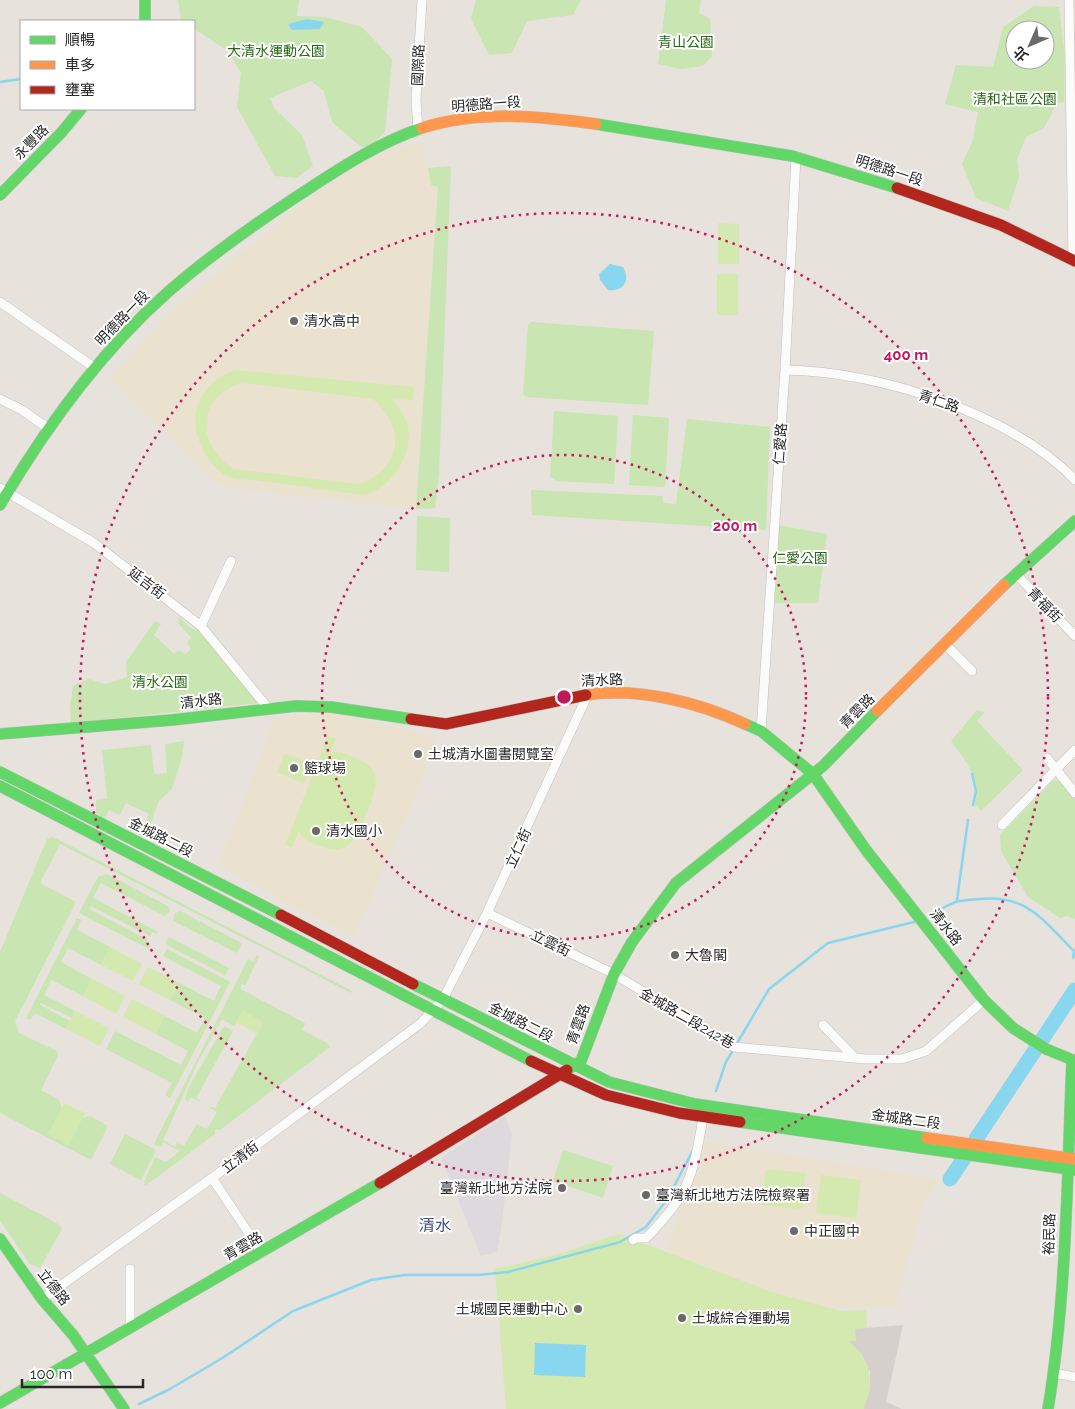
<svg xmlns="http://www.w3.org/2000/svg" width="1075" height="1409" font-family="Raleway,'Noto Sans TC',sans-serif">
  <style>
    .industrial { fill: #ddd9dc }
    .education { fill: #ebe1cf }
    .green { fill: #c8e5b2; fill-rule: evenodd }
    .pitch { fill: #d4e9af; fill-rule: evenodd }
    .plaza { fill: #d5d0cb }
    .water { fill: #89d6ef }
    .lines { fill: none; stroke-linecap: round; stroke-linejoin: round }
    .stream { stroke: #89d6ef; stroke-width: 2.5 }
    .river { stroke: #89d6ef; stroke-width: 15 }
    .street-casing { stroke: #c0bebe; stroke-width: 10 }
    .fast-casing { stroke: #c0bebe; stroke-width: 12 }
    .slow-casing { stroke: #c0bebe; stroke-width: 12 }
    .jam-casing { stroke: #c0bebe; stroke-width: 12 }
    .street { stroke: #fbfbfa; stroke-width: 9 }
    .fast { stroke: #63d668; stroke-width: 11 }
    .slow { stroke: #ff974d; stroke-width: 11 }
    .jam { stroke: #b3261e; stroke-width: 11 }
    .ring { fill: none; stroke: #c2185b; stroke-width: 2.5; stroke-dasharray: 2.5 5 }
    .poi-dot { fill: #6b6967; stroke: #fff; stroke-width: 2 }
    .labels { text-anchor: middle; dominant-baseline: central; stroke-width: 4; stroke-linejoin: round; paint-order: stroke }
    .park-label { font-size: 14px; fill: #266814; stroke: #fff }
    .street-label { font-size: 14px; fill: #282828; stroke: #fff }
    .poi-label { font-size: 14px; fill: #282828; stroke: #fff; text-anchor: start }
    .quarter-label { font-size: 16px; fill: #454f7b; stroke: #fff }
    .centre { fill: #c2185b; stroke: #fff; stroke-width: 2.5 }
    .ring-label { font-size: 15px; text-anchor: middle; font-weight: bold; fill: #c2185b; stroke: #fff; stroke-width: 4; stroke-linejoin: round; paint-order: stroke }
  </style>
  <rect width="100%" height="100%" fill="#e7e2dc"/>
  <path class="industrial" d="M505,1116L512,1134L502,1223L497,1252L481,1256L441,1158Z"/>
  <path class="education" d="M422,141L431,185L438,186L416,509L224,487L213,479L109,378L179,304L319,191L363,164L398,148Z
    M331,713L437,737L408,814L361,921L352,936L219,866L275,718Z
    M703,1141L938,1180L923,1202L896,1306H824L772,1292L668,1252L679,1211L700,1170Z"/>
  <path class="green" d="M178,0H299L297,16L325,17L362,27L392,59L385,132L372,145L361,147L332,122L324,91L311,81L270,98L274,108L302,135L313,166L296,178L275,176L237,107L241,73L228,51L194,29V21H181Z
    M476,0H581L573,15L527,21L512,53L489,55L471,19Z
    M666,0H701L699,13L710,19L712,56L703,66L680,69L658,64Z
    M1034,6L1059,7L1065,59L1064,102L1057,103L1044,128L1026,137L1017,159L1019,177L1008,211L976,198L962,164L973,140L978,112L945,104L956,65L993,67L1003,27ZM1015,30H1045V60H1015Z
    M451,166L439,473L435,508L416,509L438,187L431,185L428,168Z
    M531,322L654,331L648,405L526,397L523,394L528,325Z
    M554,411L618,416L614,484L556,481L550,476Z
    M633,415L669,418L665,487L629,485Z
    M687,419L770,427L766,530L532,515L531,490L663,496V503L676,504Z
    M417,516L450,518L449,572L416,570Z
    M778,525L827,534L818,603H774Z
    M179,617L190,628L199,630L258,703L71,723L70,707L73,686L89,679L105,684L127,677L126,662L155,621L161,624L154,635L174,654L179,650L185,654L191,649L187,643L191,638L178,623Z
    M977,710L985,712L977,721L1023,770L981,811L975,805C981,778 966,762 951,741Z
    M184,741L182,757L172,789L159,801L150,825L143,827L149,814L126,803L120,815L109,810L105,819L96,813V800L107,799L102,750L151,745L154,774L167,773L165,744Z
    M1054,780L1060,782L1075,799V919L1067,916L1060,918L1028,897L1001,851L1000,835Z
    M53,837L352,991L351,993L60,844L40,883L76,902L15,1021L19,1033L57,1051L58,1055L41,1090L59,1100L62,1108L49,1134L69,1145L82,1118L90,1116L108,1126L91,1160L0,1113V952L47,839Z
    M107,874L168,906L170,911L165,916L101,883L93,898L158,932L157,934L152,932L150,936L91,906L89,909L148,940L146,944L151,946L149,949L79,913L98,877Z
    M180,911L242,943L237,953L173,921L175,913Z
    M77,918L81,920L77,930L110,947L101,965L68,948L61,962L92,979L83,996L51,980L44,995L75,1011L72,1018L41,1003L40,1005L70,1021L66,1029L35,1013L30,1020L26,1018Z
    M169,937L229,968L225,975L165,944Z
    M167,949L230,982L170,1098L165,1095L172,1083L106,1049L115,1031L181,1065L188,1051L156,1034L165,1016L197,1033L205,1018L170,1000L179,983L214,1001L221,986L163,956Z
    M257,955L259,957L245,985L242,984L240,989L305,1023L302,1030L326,1042L330,1047L220,1130L215,1129V1134L145,1186L144,1182L155,1157L166,1162L180,1151L163,1142L160,1147L154,1144L248,959L253,962ZM243,1011L263,1023L215,1108L207,1106L217,1112L207,1129L197,1124L184,1146L177,1143L175,1147L163,1140L198,1062L222,1019L234,1026Z
    M224,1026L233,1031L196,1098L201,1101L200,1102L191,1097L188,1102L185,1098L189,1087Z
    M125,1134L156,1150L141,1180L110,1164Z
    M563,1150L613,1166L603,1198L553,1181Z
    M0,1193L60,1225L62,1229L40,1268L30,1264L0,1221Z"/>
  <path class="pitch" d="M718,223L739,224V264H718Z
    M717,274H738V315H717Z
    M235,370L414,387L413,400L393,399C397,406 403,413 406,420C417,448 394,488 364,495C328,490 291,485 255,480C246,479 232,480 225,475C206,462 192,436 196,412C200,392 216,376 235,370ZM243,383L373,399C406,428 403,468 359,484L233,469L222,460L210,444L207,434L208,412L213,402L221,394L231,387Z
    M328,736L336,739L330,753C339,750 347,755 356,758C364,762 372,765 375,775C380,787 358,841 346,847C335,852 327,849 317,845C309,842 303,839 299,831L292,847L285,845Z
    M285,753L312,765L304,784L277,772Z
    M110,947L142,964L133,981L101,965Z
    M148,967L179,983L170,1000L139,984Z
    M92,979L125,996L116,1014L83,996Z
    M132,999L165,1016L156,1034L123,1017Z
    M75,1011L109,1028L100,1046L66,1029Z
    M243,1011L263,1022L255,1037L256,1033L238,1023L234,1026Z
    M64,1103L85,1113L69,1145L48,1134Z
    M766,1169L805,1173L802,1209L762,1205Z
    M821,1175L861,1180L856,1218L816,1213Z
    M619,1234L772,1292L841,1311L866,1310L870,1389L867,1409H506L495,1269L562,1253Z"/>
  <path class="plaza" d="M903,1325L886,1402L902,1409H864L870,1389V1371L862,1354L849,1341H856L855,1329Z"/>
  <path class="water" d="M307,19L324,22L320,29L292,30L288,24Z
    M610,264L623,267C631,281 623,292 608,290L600,280L599,274Z
    M535,1343L586,1345L585,1377L534,1375Z"/>
  <g class="lines">
    <path class="stream" d="M0,82L21,79
      M972,774L976,791L973,805
      M957,900L968,820
      M943,908C957,900 964,900 980,899C1029,895 1042,920 1074,951L1073,958
      M716,1091L726,1062L769,989L828,943L914,922
      M139,1404L170,1389L224,1357L293,1311L371,1280L404,1275H478L508,1272L620,1242L646,1227L668,1198L693,1150"/>
    <path class="river" d="M976,1139L1075,990
      M950,1179L971,1148"/>
    <defs>
      <path id="street" d="M1069,1L1073,260
        M418,131L416,100L422,0
        M0,302L95,368
        M785,370C877,371 1010,413 1075,480
        M0,399L22,410L49,429
        M0,488L94,543L201,626L268,708
        M1016,574L1075,636
        M201,626L231,561
        M944,643L972,671
        M761,731L785,370L796,157
        M1047,758L1075,793
        M1002,825L1075,750
        M487,913L614,974L734,1047L865,1059H902L926,1051L984,1000
        M823,1025L854,1057
        M212,1178L262,1253
        M633,1240L636,1238H646C689,1195 693,1176 703,1118
        M130,1269V1327
        M42,1299L212,1178L421,1023L443,999L487,913L588,694
        M1054,1373L1075,1377"/>
      <path id="fast" d="M145,0V21
        M596,124L792,156L897,188
        M0,195L61,133L81,109
        M0,505C46,427 100,352 168,292C208,257 252,226 296,197C336,171 377,143 422,128
        M1004,585L1075,521
        M745,724L761,731L813,774L866,850L984,1000L1013,1028L1046,1049L1075,1061
        M0,734L172,720L296,706L331,707L411,719
        M0,772L281,915
        M0,786L531,1061
        M413,984L609,1082L695,1104L927,1138
        M567,1070L581,1061L614,974L632,942L676,883L823,766L877,711
        M740,1122L1075,1170
        M0,1239L42,1299L73,1335L124,1409
        M0,1403L380,1183
        M1048,1409C1067,1294 1067,1176 1072,1060"/>
      <path id="slow" d="M422,128C478,110 539,116 596,124
        M586,695C637,687 698,702 745,724
        M877,711L1004,585
        M927,1138L1075,1159"/>
      <path id="jam" d="M897,188L1001,225L1075,261
        M411,719L446,724L586,695
        M281,915L413,984
        M531,1061L606,1095L679,1113L740,1122
        M380,1183L567,1070"/>
    </defs>
    <use href="#street" class="street-casing"/>
    <use href="#fast" class="fast-casing"/>
    <use href="#slow" class="slow-casing"/>
    <use href="#jam" class="jam-casing"/>
    <use href="#street" class="street"/>
    <use href="#fast" class="fast"/>
    <use href="#slow" class="slow"/>
    <use href="#jam" class="jam"/>
  </g>
  <g class="ring">
    <circle cx="564" cy="697" r="242"/>
    <circle cx="564" cy="697" r="484"/>
  </g>
  <g class="poi-dot">
    <circle cx="294" cy="321" r="5"/>
    <circle cx="418" cy="754" r="5"/>
    <circle cx="294" cy="768" r="5"/>
    <circle cx="316" cy="831" r="5"/>
    <circle cx="675" cy="955" r="5"/>
    <circle cx="562" cy="1188" r="5"/>
    <circle cx="646" cy="1195" r="5"/>
    <circle cx="794" cy="1231" r="5"/>
    <circle cx="578" cy="1309" r="5"/>
    <circle cx="682" cy="1318" r="5"/>
  </g>
  <g class="labels">
    <g class="park-label">
      <text x="686" y="42">青山公園</text>
      <text x="276" y="51">大清水運動公園</text>
      <text x="1015" y="99">清和社區公園</text>
      <text x="800" y="558">仁愛公園</text>
      <text x="160" y="682">清水公園</text>
    </g>
    <g class="street-label">
      <text transform="translate(418 65) rotate(-87)">國際路</text>
      <text transform="translate(486 104) rotate(-4)">明德路一段</text>
      <text transform="translate(31 142) rotate(-45)">永豐路</text>
      <text transform="translate(889 170) rotate(18)">明德路一段</text>
      <text transform="translate(122 318) rotate(-46)">明德路一段</text>
      <text transform="translate(939 401) rotate(19)">青仁路</text>
      <text transform="translate(780 444) rotate(-86)">仁愛路</text>
      <text transform="translate(147 583) rotate(37)">延吉街</text>
      <text transform="translate(1045 605) rotate(46)">青福街</text>
      <text transform="translate(602 680) rotate(-3)">清水路</text>
      <text transform="translate(201 701) rotate(-7)">清水路</text>
      <text transform="translate(857 711) rotate(-45)">青雲路</text>
      <text transform="translate(161 837) rotate(27)">金城路二段</text>
      <text transform="translate(518 848) rotate(-65)">立仁街</text>
      <text transform="translate(946 927) rotate(52)">清水路</text>
      <text transform="translate(551 943) rotate(26)">立雲街</text>
      <text transform="translate(687 1018) rotate(30)">金城路二段242巷</text>
      <text transform="translate(521 1022) rotate(27)">金城路二段</text>
      <text transform="translate(578 1024) rotate(-70)">青雲路</text>
      <text transform="translate(906 1119) rotate(8)">金城路二段</text>
      <text transform="translate(240 1157) rotate(-37)">立清街</text>
      <text transform="translate(1049 1234) rotate(-88)">裕民路</text>
      <text transform="translate(243 1246) rotate(-30)">青雲路</text>
      <text transform="translate(54 1287) rotate(52)">立德路</text>
    </g>
    <g class="poi-label">
      <text x="304" y="321">清水高中</text>
      <text x="428" y="754">土城清水圖書閱覽室</text>
      <text x="304" y="768">籃球場</text>
      <text x="326" y="831">清水國小</text>
      <text x="685" y="955">大魯閣</text>
      <text x="552" y="1188" text-anchor="end">臺灣新北地方法院</text>
      <text x="656" y="1195">臺灣新北地方法院檢察署</text>
      <text x="804" y="1231">中正國中</text>
      <text x="568" y="1309" text-anchor="end">土城國民運動中心</text>
      <text x="692" y="1318">土城綜合運動場</text>
    </g>
    <g class="quarter-label">
      <text x="435" y="1225">清水</text>
    </g>
  </g>
  <circle cx="564" cy="697" r="8" class="centre"/>
  <g class="ring-label">
    <text x="906" y="360">400 m</text>
    <text x="735" y="531">200 m</text>
  </g>
  <rect x="20" y="20" width="175" height="90" fill="#ffffff" stroke="#a9a9a9"/>
  <rect x="30" y="36" width="25" height="8" fill="#63d668" stroke="#a9a9a9"/>
  <text x="65" y="45" font-size="15" fill="#282828">順暢</text>
  <rect x="30" y="61" width="25" height="8" fill="#ff974d" stroke="#a9a9a9"/>
  <text x="65" y="70" font-size="15" fill="#282828">車多</text>
  <rect x="30" y="86" width="25" height="8" fill="#b3261e" stroke="#a9a9a9"/>
  <text x="65" y="95" font-size="15" fill="#282828">壅塞</text>
  <g transform="translate(1030 45) rotate(225)"><circle r="24" fill="#ffffff" stroke="#a9a9a9"/>
  <path d="M0-4L9 19L0 12L-9 19Z" fill="#6b6967"/>
  <text y="-8" font-size="14" font-weight="bold" text-anchor="middle" fill="#282828">北</text>
  </g>
  <path d="M22 1379v8h121v-8" fill="none" stroke="#282828" stroke-width="2.5"/>
  <text x="30" y="1379" font-size="15" fill="#282828" stroke="#ffffff" stroke-width="4" paint-order="stroke">100 m</text>
</svg>
